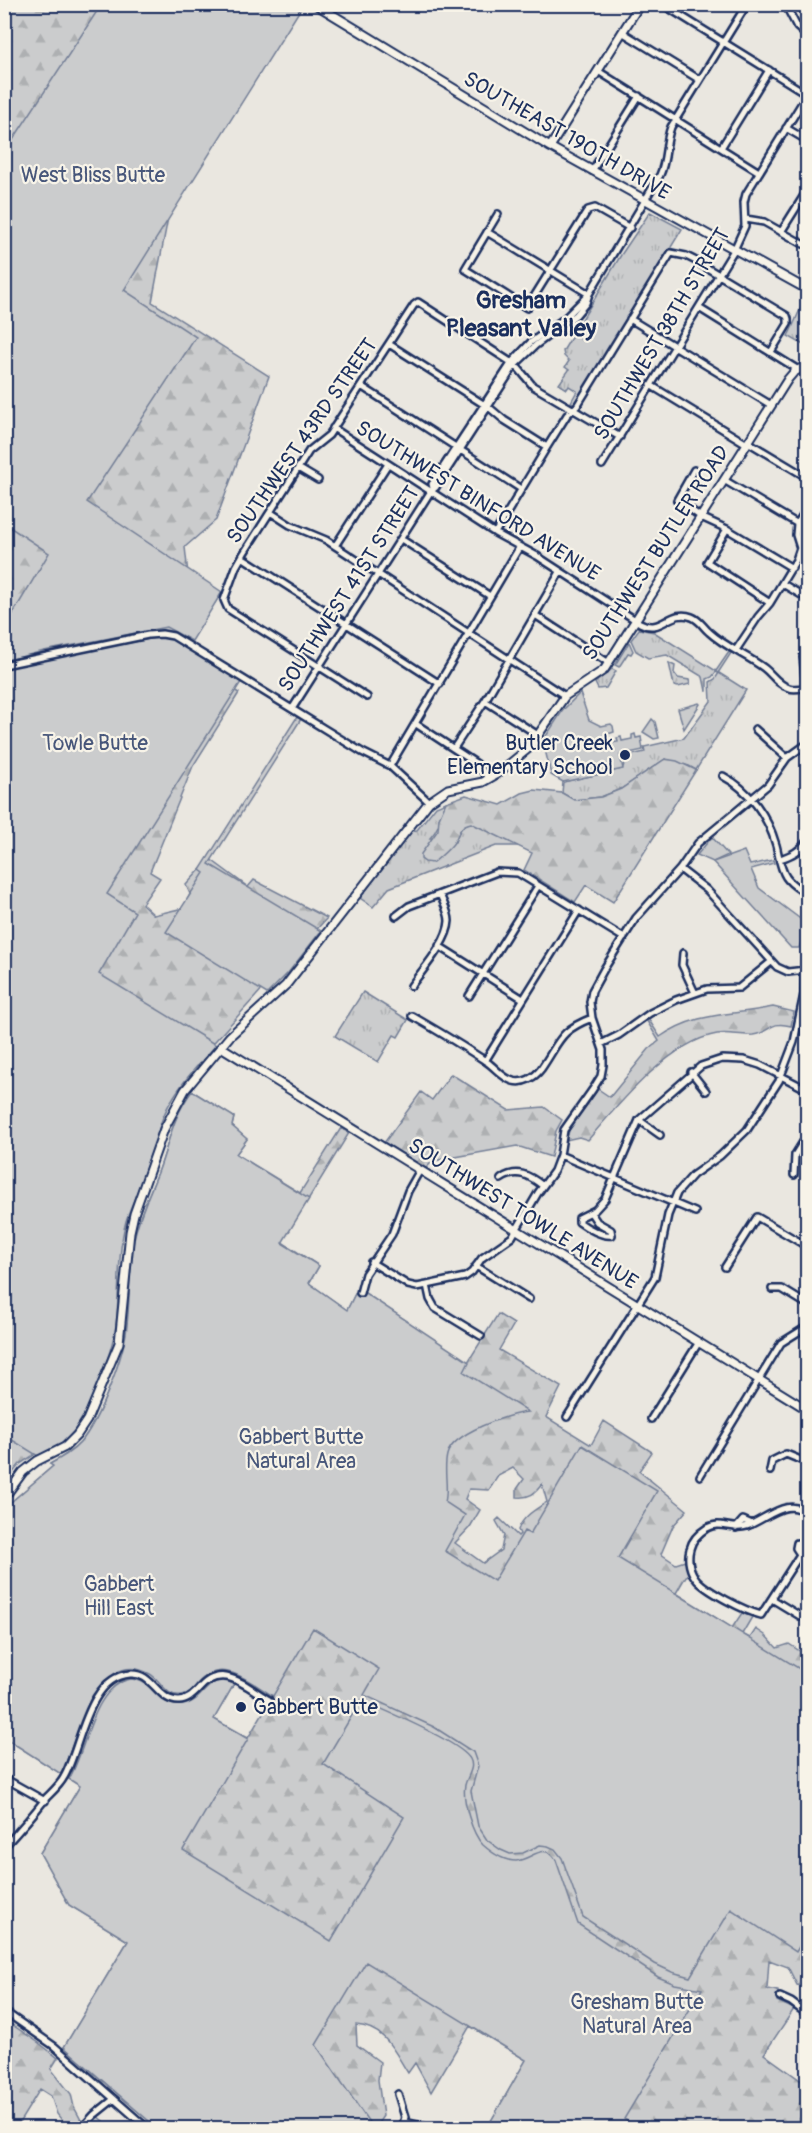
<svg xmlns="http://www.w3.org/2000/svg" width="812" height="2133" font-family="Pangolin,sans-serif">
  <style>
    .grass { fill: url(#grass-tufts); stroke: #737e96; stroke-width: 1.5 }
    .forest { fill: url(#forest-firs); stroke: #737e96; stroke-width: 1.5; fill-rule: evenodd }
    .green { fill: #cbcccd; stroke: #737e96; stroke-width: 1.5 }
    .lines { fill: none; stroke-linecap: round; stroke-linejoin: round }
    .minor-casing { stroke: #1b2f5e; stroke-width: 10 }
    .major-casing { stroke: #1b2f5e; stroke-width: 11 }
    .minor { stroke: #f7f3e8; stroke-width: 5 }
    .major { stroke: #f7f3e8; stroke-width: 7 }
    .poi-dot { fill: #1b2f5e; stroke: #f7f3e8; stroke-width: 2 }
    .labels { text-anchor: middle; dominant-baseline: central; stroke-width: 4.5; stroke-linejoin: round; paint-order: stroke }
    .street-label { font-size: 21px; fill: #1b2f5e; stroke: #f7f3e8 }
    .park-label { font-size: 21px; fill: #47567a; stroke: #f7f3e8 }
    .poi-label { font-size: 21px; fill: #1b2f5e; stroke: #f7f3e8; text-anchor: end }
    .quarter-label { font-size: 24px; font-weight: bold; fill: #1b2f5e; stroke: #f7f3e8 }
  </style>
  <defs>
    <pattern id="grass-tufts" width="24" height="20" patternUnits="userSpaceOnUse" patternTransform="scale(1.5)"><rect width="24" height="20" fill="#cbcccd"/><path d="M3 7l-1-3M5 7V3M7 7l1-3M15 17l-1-3M17 17v-4M19 17l1-3" fill="none" stroke="#aeb0b2"/></pattern>
    <pattern id="forest-firs" width="22" height="20" patternUnits="userSpaceOnUse" patternTransform="scale(1.5)"><rect width="22" height="20" fill="#cbcccd"/><path d="M5 1l3.5 6h-7zM16 11l3.5 6h-7z" fill="#aeb0b2"/></pattern>
  </defs>
  <rect width="100%" height="100%" fill="#eae7e0"/>
  <filter id="ink" filterUnits="userSpaceOnUse"><feTurbulence type="fractalNoise" baseFrequency=".0167" numOctaves="2"/><feDisplacementMap in="SourceGraphic" scale="12" xChannelSelector="R" yChannelSelector="G"/><feConvolveMatrix kernelMatrix="1 2 1 2 8 2 1 2 1" color-interpolation-filters="sRGB"/></filter>
  <g filter="url(#ink)">
    <path class="grass" d="M650,212L682,229L576,404L571,402L577,391L569,386L567,389L559,384L569,370L565,367L569,361L564,356L563,351L621,255Z
      M806,299L808,300L807,347L788,336C795,323 798,311 806,299Z
      M639,629L654,632L716,671L729,652L731,653L718,673L716,672L712,677L707,679V691H706L703,677L667,655L648,658L636,651L631,640Z
      M629,642L633,651L631,654L628,653L619,667L615,665Z
      M669,663L675,666L674,673L678,678L689,680L690,684L678,687L674,686Z
      M612,669L616,671L606,688L598,689L595,683Z
      M719,673L746,690L696,770L689,766L665,759L621,789L601,797L574,800L562,793L563,782L622,769L628,756L645,752L644,747L684,738L711,701L710,682L715,679Z
      M699,703L700,704L684,729L678,709Z
      M446,802C441,815 440,828 430,838L455,842C458,833 460,825 471,823L521,846H496L389,888L373,907L360,898L411,831L417,830L436,806Z
      M712,837L728,855L713,862L697,855Z
      M363,992L408,1020L398,1037L394,1035L378,1062L335,1036Z"/>
    <path class="forest" d="M5,5H104L192,91L152,302L269,376L216,520L185,547L188,574L221,594L191,638L176,627L166,650L239,693L193,766L150,872L160,878L142,904L154,915L183,908L190,894L186,885L210,859L248,887L254,880L327,918L166,1095L52,1443L20,1464L5,1482Z
      M665,759L677,761L696,770L613,902L586,885L575,902L524,870L532,853L471,823C458,825 459,837 452,845C446,852 440,857 433,863L425,862L421,859V854L438,830L439,818L446,802L466,795L501,805L522,793L534,790L562,793L574,800L601,797L621,789Z
      M773,1007L794,1012L791,1026C768,1020 771,1033 753,1035C741,1036 729,1032 717,1034C669,1042 618,1105 588,1140L579,1137L566,1140L570,1128L598,1089L610,1097L649,1049L659,1041L647,1021L649,1020L660,1037C698,1011 730,1016 773,1007Z
      M451,1074L508,1110L544,1107L562,1120L556,1131L551,1157L517,1146L433,1161L425,1169L384,1143L421,1092L432,1100Z
      M192,1091L234,1117L232,1126L247,1139L236,1154L300,1193L341,1128L349,1133L282,1242L319,1266L309,1283L347,1310L355,1294L365,1293L468,1362L498,1314L514,1324L499,1350L561,1387L546,1417L591,1445L604,1421L652,1452L639,1471L687,1510L673,1526L661,1554L676,1564L685,1561L689,1575L686,1576L676,1593L732,1628L742,1613L752,1617L742,1634L750,1638L756,1629L765,1635L777,1648L789,1644L807,1656V1987L797,1985L788,1967L769,1960L767,1989L778,1991L777,2001L794,2009L764,2054L807,2085V2107L794,2128H487L526,2060L470,2026L431,2092L415,2063L408,2073C394,2051 385,2027 356,2025L357,2045L380,2062L378,2080L383,2116L375,2128H157L64,2047L128,1941L69,1905L40,1853L80,1786L69,1779C82,1756 104,1656 146,1683C160,1692 162,1708 183,1705C206,1702 206,1672 234,1684L214,1719L248,1738L273,1696C252,1684 226,1660 203,1678C195,1684 193,1693 182,1695C166,1698 162,1680 150,1673C97,1644 76,1744 61,1774L5,1738L4,1508L53,1466L50,1464C61,1458 72,1452 80,1443C99,1421 125,1354 127,1325C130,1297 129,1267 134,1239C139,1215 150,1193 159,1170C170,1140 172,1118 192,1091ZM513,1468L524,1479L517,1489V1497C529,1498 535,1494 542,1484L547,1502C535,1510 523,1516 518,1530L520,1534L518,1536L499,1518L496,1521L504,1535L501,1550L483,1563L455,1543L470,1527L480,1510L465,1499L469,1489L489,1490L498,1476Z
      M5,2020L39,2043L58,2058L51,2069L71,2094L74,2107L82,2122L77,2128H68L57,2114L51,2096L40,2089L16,2128H5Z
      M97,2117H98L112,2128H87Z"/>
    <path class="green" d="M101,5H303L124,290L196,337L87,502L222,592L192,641L166,627L44,651L5,661V627L49,553L5,524V152Z
      M165,636L177,641L241,682L107,894L135,912L99,974L216,1045C201,1062 185,1078 173,1098C159,1119 156,1142 148,1166C141,1184 132,1202 126,1221C117,1255 120,1290 116,1325C112,1353 88,1416 69,1437C61,1446 49,1451 38,1456L4,1435V669L46,659Z
      M580,693L589,720L601,726L611,724L613,726L614,732L608,734L611,743L618,742L617,738L621,737L622,741L632,739V735L635,734L636,738L641,737L643,750L620,755L623,769L563,782L551,775L543,741L563,710Z
      M297,717L301,719L209,864L321,931L288,973L267,994L166,932L204,873L200,870Z
      M652,719L655,722L659,738L654,739L643,732Z
      M744,851L750,865L773,860L774,863L751,869L759,888L807,924L799,948H791L713,862Z
      M192,1091L234,1117L232,1126L247,1139L236,1154L309,1199L282,1243L319,1266L309,1283L347,1310L355,1294L365,1293L469,1362L464,1372L528,1412C508,1414 452,1433 447,1455C443,1471 449,1487 445,1502L465,1515L445,1551L494,1581L524,1531L530,1534L582,1445L657,1491L618,1558L803,1671L807,1665V1933L796,1952L731,1909L690,1977L672,1972L655,1964L583,1917L562,1858L555,1849L548,1846L540,1845L523,1853L510,1854L501,1850L487,1840L478,1826L471,1791L478,1766L473,1752L434,1727L364,1695L379,1669L313,1628L273,1696C253,1684 225,1659 203,1678C195,1684 193,1693 182,1695C166,1698 161,1680 150,1674C97,1644 76,1744 61,1774L5,1738L4,1508L53,1466L50,1464C61,1458 72,1452 80,1443C99,1421 125,1354 127,1325C130,1297 129,1267 134,1239C139,1215 150,1193 159,1170C170,1140 172,1118 192,1091Z
      M131,1679C154,1680 158,1708 182,1705C205,1703 206,1671 234,1684L214,1719L248,1739L183,1850L331,1941L404,1817L323,1764L361,1700C382,1709 461,1742 470,1759C475,1768 467,1776 465,1785C462,1800 472,1834 483,1845C492,1853 504,1861 516,1861C531,1860 544,1841 556,1860L578,1924L658,1977L675,1984L702,1989L624,2119L638,2128H487L526,2060L366,1962L316,2045L373,2128H157L64,2047L128,1941L69,1905L40,1853L80,1786L69,1779C87,1750 92,1686 131,1679Z"/>
    <g class="lines">
      <defs>
        <path id="minor" d="M662,4L807,94
          M785,4L797,27L808,37
          M622,32L700,80
          M598,71L759,172
          M786,128L808,141
          M721,148L769,70
          M592,171L639,96
          M498,214L465,269L527,308L588,210L595,208L630,228
          M746,219L764,222L803,244
          M487,232L589,294
          M781,232L808,189
          M699,308L797,369
          M630,319L771,405
          M389,344L491,409L504,420L547,447
          M361,386L521,489
          M652,386L747,444
          M806,414L808,412
          M333,428L495,533L537,556L640,623C662,635 670,608 692,617C700,620 703,627 709,632C725,647 747,655 764,668C772,674 778,685 789,688C795,690 802,688 808,687
          M748,442L808,478
          M602,465L734,250L745,226L744,202L746,194L808,93
          M298,468L318,480
          M694,470L677,500L701,517L727,529L792,568
          M724,480L808,530
          M433,488L432,484L512,362L531,342L565,318L589,294
          M270,512L290,525L326,540L565,696
          M727,529L707,562L770,603
          M495,533L547,447L567,415L577,406L671,253L686,256L694,260L787,316L788,319V324L771,352
          M401,539L490,596
          M335,546L388,464
          M242,557L440,684
          M783,584L808,599
          M535,615L609,663
          M736,650L758,617L770,603L796,560L800,548L796,535L797,524L808,507
          M803,657L806,687
          M4,665L148,635L162,634L173,636L362,752L390,766L429,802
          M367,697L228,609L224,600L236,567L244,553L309,451L329,435L414,305L418,302L509,361L519,369L533,386L620,437
          M485,701L538,735
          M292,709L431,491L436,487L515,365L536,345L576,315L586,303L589,294L660,175C667,160 665,143 671,127L747,4
          M416,724L477,764L489,779
          M755,729L787,758
          M454,748L485,701L560,572
          M390,766L519,548
          M723,776C750,790 768,817 776,845C779,856 780,868 786,877C791,885 800,889 808,895
          M780,859C792,855 800,851 808,840
          M680,869L707,890L777,967L788,972L806,970
          M396,916L409,906L497,872L518,873L624,938
          M439,946L523,999
          M683,953L682,965L695,993
          M411,986C423,969 448,942 449,921C449,912 443,903 440,894
          M469,996L538,886
          M412,1016C438,1031 463,1046 487,1062C496,1068 502,1078 513,1081C524,1084 535,1077 541,1069C560,1042 558,1031 592,1018
          M601,1044L619,1035L650,1013L676,1000L707,989L739,988L771,962
          M485,1061L579,910
          M691,1072L706,1091
          M639,1120L660,1135
          M560,1155L695,1212
          M794,1175L795,1155L808,1134
          M501,1179C517,1168 529,1175 543,1186
          M591,1213L597,1222L611,1230L612,1235C603,1237 587,1228 579,1222V1218L595,1210L605,1199L639,1120L701,1066L722,1059L744,1060L760,1065L808,1090
          M371,1262L408,1285L417,1287L427,1285L465,1277L472,1272L482,1258L512,1237L538,1193L554,1171L560,1155L564,1130L593,1089L601,1076L603,1065V1050L592,1018L590,1002L592,991L604,969L636,918L680,869L698,843L768,785L787,758L808,743
          M476,1266L529,1299
          M725,1267L757,1217L808,1247
          M427,1285L430,1299L435,1308L481,1336
          M772,1289H782L808,1305
          M360,1293L365,1274L392,1234L408,1191L420,1170
          M803,1407L808,1399
          M567,1417L655,1277L668,1215L677,1193L693,1175L720,1156L747,1130L779,1081L794,1042L804,994L805,956L808,940
          M651,1419L699,1342
          M770,1471L772,1461L786,1454L808,1463
          M700,1476L781,1343L808,1326
          M808,1517C792,1493 765,1520 747,1526C732,1531 721,1520 707,1528C699,1533 692,1540 690,1549C687,1560 690,1572 697,1580C708,1592 745,1611 761,1615L808,1542
          M736,1528L743,1520L752,1524
          M800,1554L796,1548L797,1543H807
          M772,1599L800,1616L808,1619
          M4,1778L45,1801
          M4,1847C19,1831 33,1815 46,1798C52,1792 60,1785 64,1777C81,1748 87,1677 130,1674C153,1672 157,1701 179,1701C187,1701 193,1695 198,1690C221,1661 245,1686 269,1700
          M780,1997L791,2002L808,2015
          M4,2011L54,2046L147,2128
          M398,2094L405,2117L402,2128
          M405,2122L431,2128
          M82,2128L94,2115L114,2099"/>
        <path id="major" d="M315,4L550,147L808,290
          M550,147L640,4
          M221,1047L808,1410
          M4,1498L23,1472L37,1461L65,1447L77,1435L87,1420L119,1343L130,1232L134,1214L164,1129L185,1090L230,1036L286,985L429,802L448,789L483,782L497,774L529,748L565,696L604,670L788,379L794,372L808,365"/>
      </defs>
      <use href="#minor" class="minor-casing"/>
      <use href="#major" class="major-casing"/>
      <use href="#minor" class="minor"/>
      <use href="#major" class="major"/>
    </g>
  </g>
  <g class="poi-dot">
    <circle cx="625" cy="755" r="6"/>
    <circle cx="241" cy="1707" r="6"/>
  </g>
  <g class="labels">
    <g class="street-label">
      <text transform="translate(567 136) rotate(30)">SOUTHEAST 190TH DRIVE</text>
      <text transform="translate(662 334) rotate(-59)">SOUTHWEST 38TH STREET</text>
      <text transform="translate(302 441) rotate(-55)">SOUTHWEST 43RD STREET</text>
      <text transform="translate(478 501) rotate(32)">SOUTHWEST BINFORD AVENUE</text>
      <text transform="translate(656 553) rotate(-57)">SOUTHWEST BUTLER ROAD</text>
      <text transform="translate(349 589) rotate(-57)">SOUTHWEST 41ST STREET</text>
      <text transform="translate(523 1214) rotate(32)">SOUTHWEST TOWLE AVENUE</text>
    </g>
    <g class="park-label">
      <text x="93" y="175">West Bliss Butte</text>
      <text x="95" y="743">Towle Butte</text>
      <text x="301" y="1437">Gabbert Butte<tspan x="301" dy="24">Natural Area</tspan></text>
      <text x="119" y="1584">Gabbert<tspan x="119" dy="24">Hill East</tspan></text>
      <text x="637" y="2002">Gresham Butte<tspan x="637" dy="24">Natural Area</tspan></text>
    </g>
    <g class="poi-label">
      <text x="613" y="743">Butler Creek<tspan x="613" dy="24">Elementary School</tspan></text>
      <text x="253" y="1707" text-anchor="start">Gabbert Butte</text>
    </g>
    <g class="quarter-label">
      <text x="521" y="300">Gresham<tspan x="521" dy="28">Pleasant Valley</tspan></text>
    </g>
  </g>
  <rect width="812" height="2133" fill="none" stroke="#f7f3e8" stroke-width="24"/>
  <rect x="12" y="12" width="788" height="2109" fill="none" stroke="#1b2f5e" stroke-width="2" filter="url(#ink)"/>
</svg>
